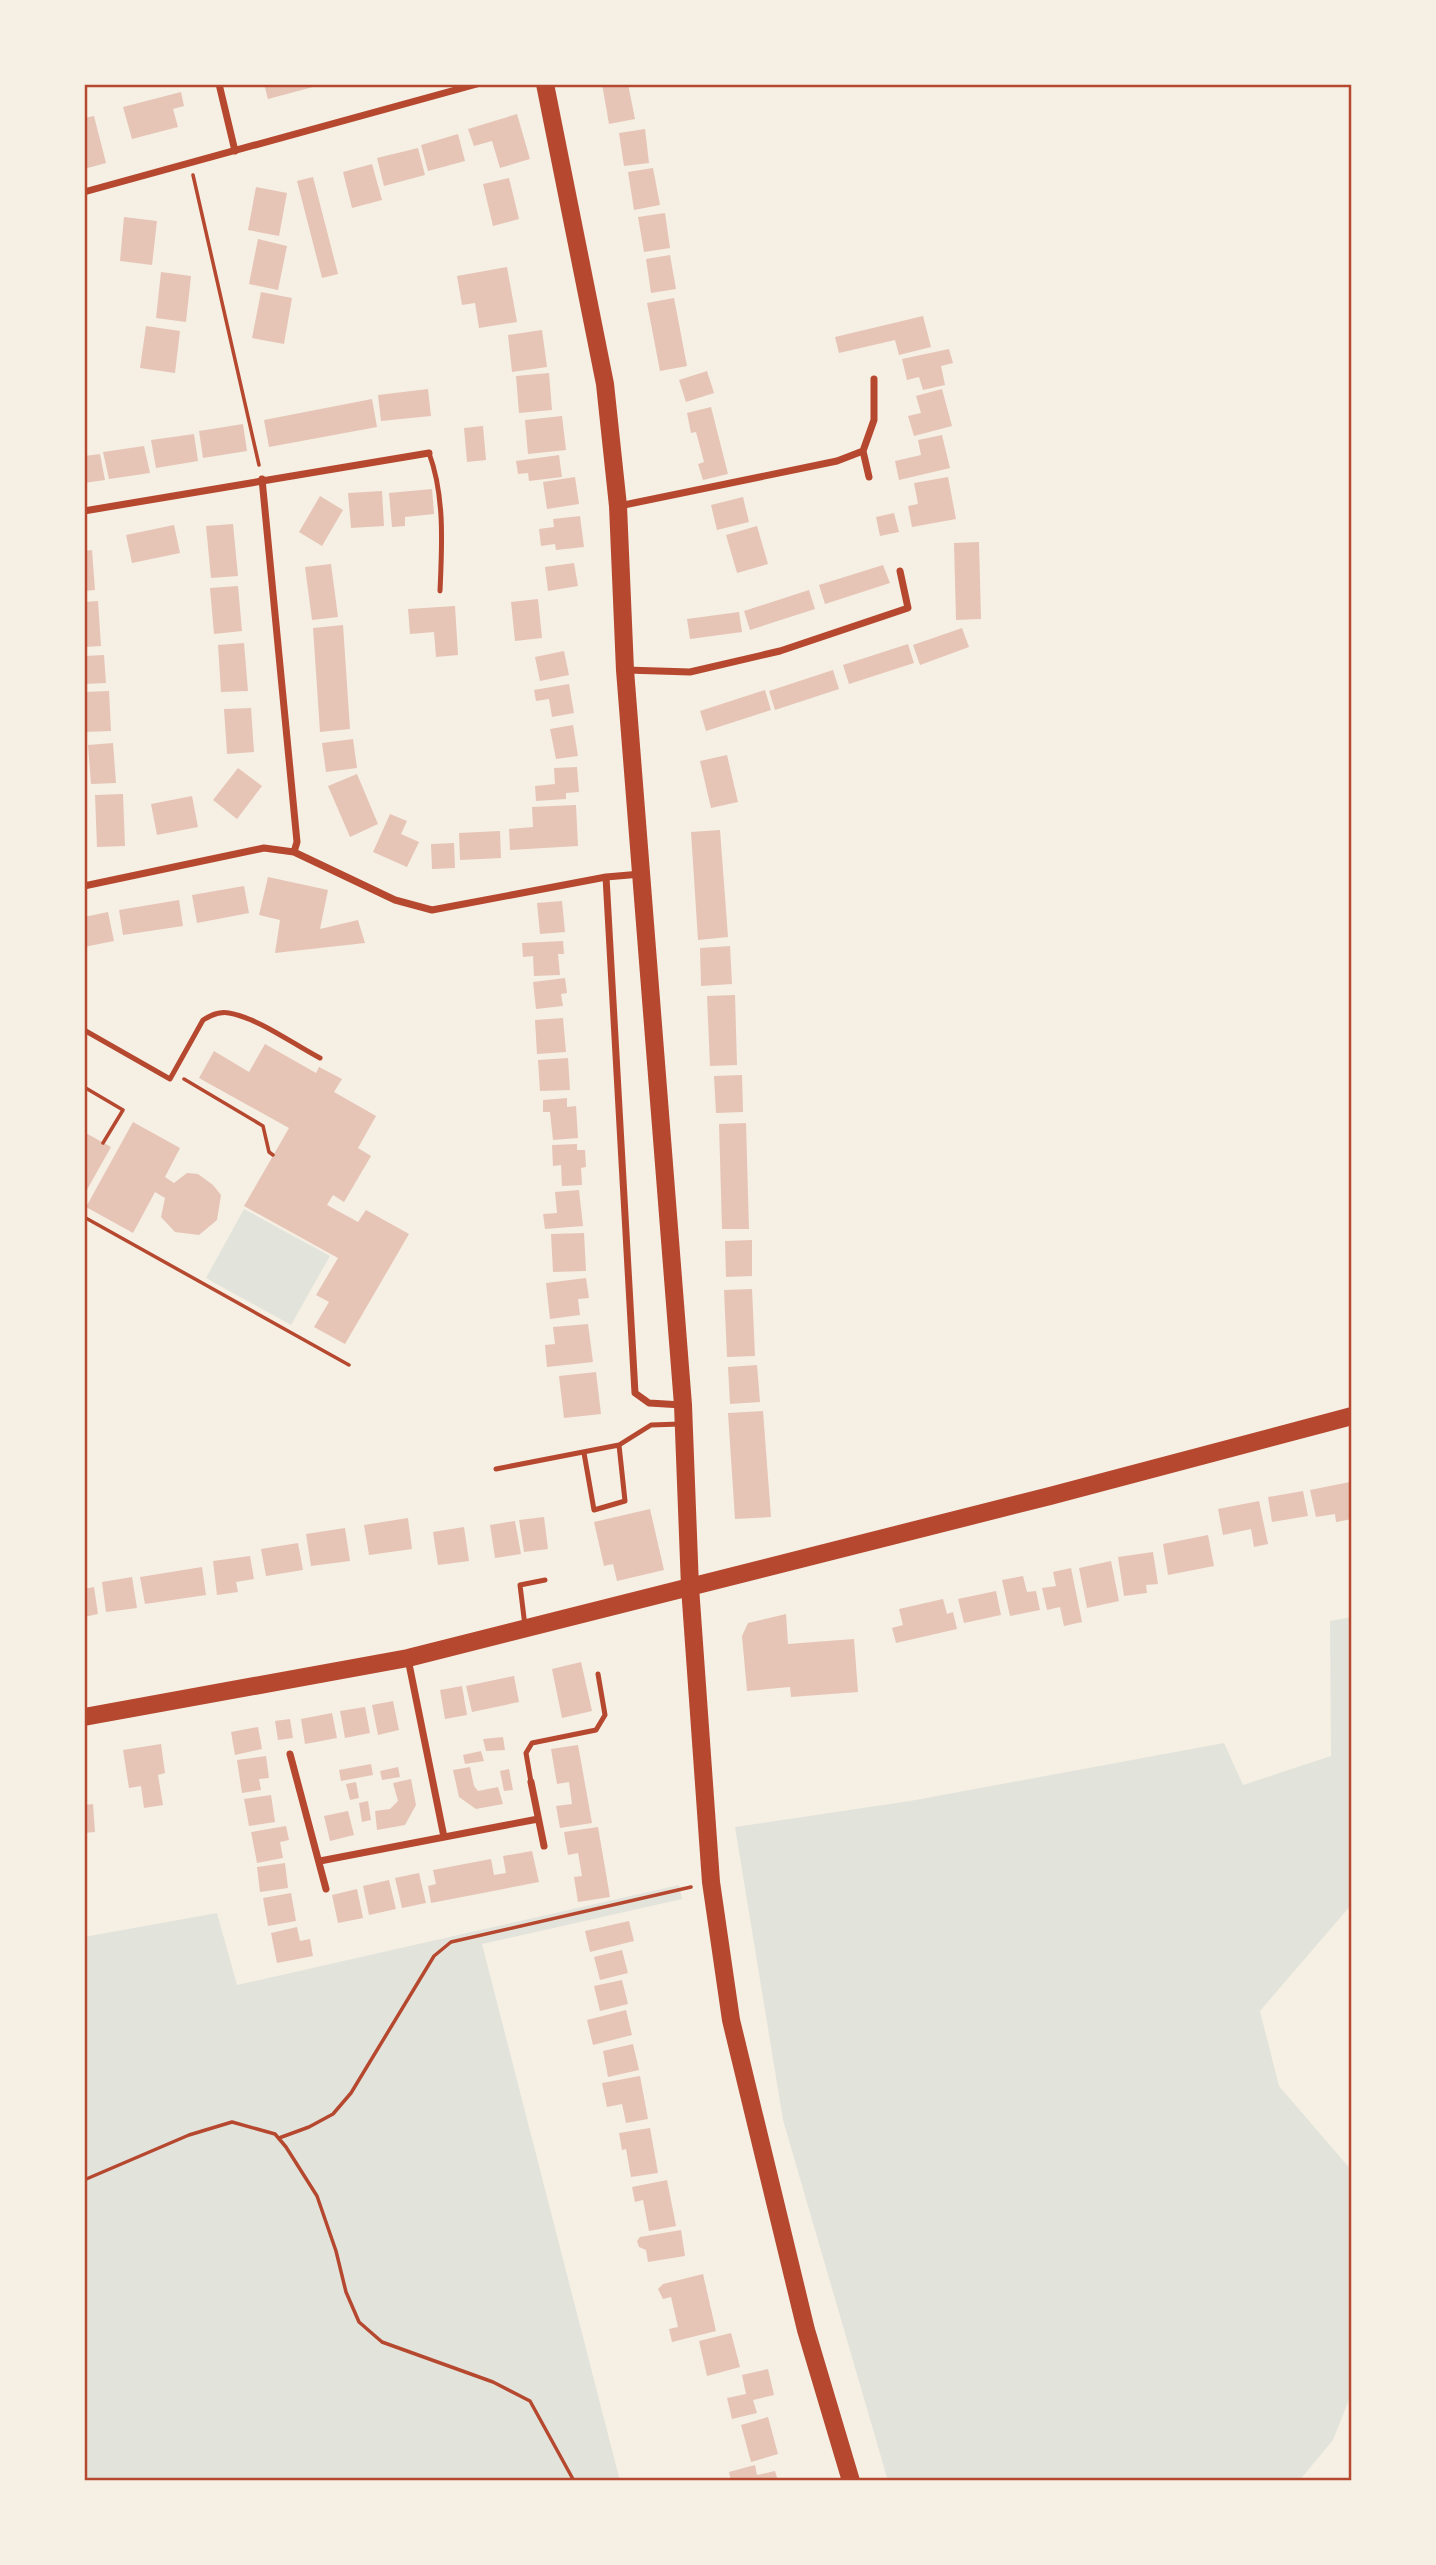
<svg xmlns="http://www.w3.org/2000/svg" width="1436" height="2565" font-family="'Sofia Sans Condensed',sans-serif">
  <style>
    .green { fill: #e2e4dc }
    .building { fill: #e6c5b7 }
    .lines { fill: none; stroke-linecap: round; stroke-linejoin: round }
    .path { stroke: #b5482f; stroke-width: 3.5 }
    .service { stroke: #b5482f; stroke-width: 5 }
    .minor { stroke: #b5482f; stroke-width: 7 }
    .trunk { stroke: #b5482f; stroke-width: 18 }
    .neatline { fill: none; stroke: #b5482f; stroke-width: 2.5 }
  </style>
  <rect width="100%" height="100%" fill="#f6efe4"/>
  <path class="green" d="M244,1209L330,1256L291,1325L206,1278Z
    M1352,1617V1904L1260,2011L1279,2086L1352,2171V2392L1333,2440L1299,2481H888L783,2120L735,1827L910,1801L1224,1743L1243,1785L1331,1756L1330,1621Z
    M679,1885L682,1899L482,1944L620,2481H84V1937L217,1913L237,1985Z"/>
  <path class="building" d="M264,84H312L313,87L268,99Z
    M602,84H628L635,119L609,124Z
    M181,92L184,106L173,109L178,127L132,139L123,107Z
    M517,114L530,159L500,168L492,141L474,146L468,129Z
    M94,116L106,163L84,169V118Z
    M645,129L649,163L624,166L619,133Z
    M458,134L465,161L428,171L421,145Z
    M418,148L425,175L384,186L377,158Z
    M372,164L382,200L352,208L343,172Z
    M653,168L660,205L634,210L628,172Z
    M313,177L338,274L322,278L297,181Z
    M509,178L519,219L493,226L483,184Z
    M256,187L287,193L279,236L248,230Z
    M665,213L670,248L644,252L638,217Z
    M124,217L157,221L152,265L120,261Z
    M258,239L287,246L278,290L249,284Z
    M670,255L676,289L651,293L646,259Z
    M507,267L517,322L479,328L475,303L462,305L457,276Z
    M161,272L191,276L186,322L156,318Z
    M261,292L292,298L284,344L252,338Z
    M674,298L687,366L660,371L647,303Z
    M923,316L931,347L899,355L895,340L839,353L835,337Z
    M146,326L180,331L175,373L140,368Z
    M542,330L547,367L512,372L508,335Z
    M949,349L953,363L941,366L945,385L923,390L919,377L907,380L902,359Z
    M707,371L714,393L686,402L679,380Z
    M549,373L552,410L519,413L516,376Z
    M428,389L431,416L381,421L378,395Z
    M942,389L952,426L914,436L908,416L921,413L916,396Z
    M372,399L377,427L269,447L264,420Z
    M711,407L728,474L703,480L698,464L704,462L696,432L691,433L687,413Z
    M562,416L566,450L528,454L525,420Z
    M243,424L247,451L203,458L199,431Z
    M483,426L486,460L467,462L464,428Z
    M194,434L198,461L156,468L151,440Z
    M942,435L950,468L899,480L895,461L921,455L918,440Z
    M144,446L150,473L109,479L103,452Z
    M100,454L105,480L84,483V456Z
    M559,455L562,477L529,481L528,473L518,474L516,461Z
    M575,477L579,504L547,509L543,482Z
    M948,477L956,519L912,527L908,506L918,504L914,483Z
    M432,489L434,514L405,517V526L392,527L389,493Z
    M382,491L384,526L351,528L348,493Z
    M320,496L343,510L322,546L299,532Z
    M743,497L749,522L717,530L711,505Z
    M894,513L899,532L880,536L876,517Z
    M580,516L584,547L556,550L555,544L541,546L539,529L554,527L553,519Z
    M233,524L238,576L211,578L206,526Z
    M174,525L180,553L132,563L126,535Z
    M757,526L768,564L737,573L726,535Z
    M979,542L981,619L956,620L954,543Z
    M92,550L95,590L84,591V551Z
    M574,563L578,586L548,591L545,567Z
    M331,564L338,617L312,620L305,567Z
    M883,565L890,583L825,604L819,585Z
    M238,586L242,631L214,634L210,588Z
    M809,590L815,609L750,630L744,611Z
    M538,599L542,638L515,641L511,602Z
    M98,601L101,646L84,647V602Z
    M455,606L458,655L436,657L434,632L410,634L408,609Z
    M739,612L742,632L690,639L687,619Z
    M343,625L350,729L320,732L313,628Z
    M962,628L969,647L920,665L913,645Z
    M244,643L248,691L221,692L218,645Z
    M908,644L914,663L849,684L843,665Z
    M564,651L569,675L540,681L535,657Z
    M104,655L106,683L84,684V656Z
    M833,670L839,689L775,710L769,691Z
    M569,684L574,713L552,717L549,699L536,701L534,690Z
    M765,690L771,710L706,731L700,711Z
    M109,691L111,731L84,732V692Z
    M251,708L254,752L227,754L224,709Z
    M573,725L578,756L556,759L550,729Z
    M353,739L357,768L326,772L322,743Z
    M113,743L116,783L91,784L88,745Z
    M727,755L738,802L711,808L700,761Z
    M577,767L579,792L566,793V799L536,801L535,786L555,784L554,768Z
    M238,768L262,786L237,819L213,800Z
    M357,774L378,824L350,837L328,786Z
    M123,794L125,846L97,847L95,795Z
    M192,796L198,827L157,835L151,804Z
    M576,805L578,846L510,850L509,829L533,827L532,807Z
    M390,814L407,821L401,834L419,842L407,867L373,852Z
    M720,830L728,937L698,940L691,832Z
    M500,831L501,858L460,860L459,833Z
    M454,843L455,868L432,869L431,844Z
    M268,877L328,890L320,929L358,920L365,943L275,953L280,920L259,915Z
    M244,886L249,913L197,923L192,895Z
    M179,900L183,926L123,935L119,910Z
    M562,901L565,932L540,934L537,903Z
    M108,912L114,941L84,947V917Z
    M563,941L564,954H558L560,975L534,976L533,956L523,957L522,943Z
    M730,946L732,984L701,986L700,948Z
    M565,978L567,993L561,994L563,1006L536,1009L533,982Z
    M735,995L737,1065L710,1066L707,996Z
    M563,1018L566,1052L537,1054L535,1020Z
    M265,1044L316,1073L319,1067L342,1079L334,1092L376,1116L358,1148L371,1156L344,1202L333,1195L327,1205L358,1222L366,1210L409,1234L345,1344L314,1327L329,1302L316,1295L338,1258L244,1206L289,1128L199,1078L214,1051L249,1072Z
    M568,1058L570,1090L540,1091L538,1060Z
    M742,1075L743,1112L716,1113L714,1076Z
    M567,1098V1107L576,1106L578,1138L553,1140L550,1112H543V1100Z
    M133,1122L180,1148L165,1177L174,1183L187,1173L198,1174L213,1185L221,1195L217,1220L199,1235L175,1232L161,1217L165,1198L155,1192L133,1233L86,1207Z
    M746,1123L749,1229H722L719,1124Z
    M84,1132L111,1147L84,1195Z
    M577,1144V1150H585L586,1167L581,1168L582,1185L562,1186L561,1165L553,1166L552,1145Z
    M579,1190L583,1226L545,1229L543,1214L557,1213L555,1192Z
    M584,1233L586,1271L553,1272L551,1234Z
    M752,1240V1276L726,1277L725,1241Z
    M586,1278L589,1298L578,1299L580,1315L550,1319L546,1283Z
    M752,1289L755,1356L727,1357L724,1290Z
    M588,1324L593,1362L547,1367L545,1345L555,1344L553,1327Z
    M757,1365L760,1402L730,1404L728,1367Z
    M596,1372L601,1414L564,1418L559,1376Z
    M763,1411L771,1517L735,1519L728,1413Z
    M1350,1482L1352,1519L1336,1522L1335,1514L1316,1517L1310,1490Z
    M1303,1491L1308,1516L1272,1522L1268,1497Z
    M1259,1501L1268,1544L1254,1547L1251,1529L1223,1535L1218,1509Z
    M650,1509L664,1570L617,1581L613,1564L604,1566L594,1522Z
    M544,1517L548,1549L524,1552L519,1520Z
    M408,1518L412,1549L369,1555L364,1525Z
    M515,1521L521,1554L495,1558L490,1525Z
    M464,1527L469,1561L438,1565L433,1532Z
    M345,1528L350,1561L311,1566L306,1534Z
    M1208,1535L1214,1566L1168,1575L1163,1544Z
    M298,1543L303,1570L266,1576L261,1549Z
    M1153,1552L1158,1584L1146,1585L1147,1593L1124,1596L1118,1557Z
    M250,1556L254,1579L236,1582L238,1592L217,1595L213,1561Z
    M1111,1561L1119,1601L1087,1608L1079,1568Z
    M202,1567L206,1595L145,1604L140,1577Z
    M1071,1568L1082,1622L1064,1626L1060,1607L1047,1610L1042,1588L1056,1586L1053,1572Z
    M1023,1576L1027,1592L1036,1591L1040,1610L1010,1616L1002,1580Z
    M132,1577L137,1608L106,1612L102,1582Z
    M94,1587L98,1614L84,1617V1589Z
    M996,1591L1001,1615L964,1623L958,1599Z
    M943,1599L947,1614L953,1612L957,1629L896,1643L892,1628L903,1625L899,1609Z
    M786,1614L788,1644L854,1639L858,1692L791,1697L790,1687L747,1691L742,1636L748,1623Z
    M581,1662L592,1711L562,1718L552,1669Z
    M514,1676L519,1702L472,1712L466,1686Z
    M462,1686L467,1715L445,1719L440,1690Z
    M393,1701L399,1730L378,1735L372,1705Z
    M365,1707L370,1733L345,1738L340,1711Z
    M332,1713L337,1738L305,1744L301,1719Z
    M290,1719L293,1738L278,1740L275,1721Z
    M258,1727L262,1749L235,1755L231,1732Z
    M503,1737L505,1750L486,1751L483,1739Z
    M161,1744L165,1773L158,1775L163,1805L144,1808L141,1786L129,1788L123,1750Z
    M578,1745L592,1823L560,1828L556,1806L572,1804L569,1782L557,1784L551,1749Z
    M481,1751L484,1761L465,1764L463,1755Z
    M266,1756L269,1778L259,1779L261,1790L242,1793L237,1760Z
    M371,1764L373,1775L341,1781L339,1770Z
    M398,1767L400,1777L382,1780L380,1771Z
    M470,1767L474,1786L478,1791L498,1787L503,1804L476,1809L459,1797L453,1770Z
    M509,1769L513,1790L504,1791L500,1771Z
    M411,1779L416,1805L405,1825L377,1830L375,1811L390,1809L398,1801L393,1783Z
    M356,1782L359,1798L350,1800L346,1784Z
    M271,1795L275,1822L249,1826L244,1799Z
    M368,1801L371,1820L362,1822L359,1803Z
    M93,1804L95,1832L84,1833V1805Z
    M348,1811L354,1835L330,1841L324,1816Z
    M286,1826L289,1840L280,1842L283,1858L257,1863L251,1832Z
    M598,1827L610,1897L578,1902L574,1877L582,1876L578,1853L568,1855L564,1832Z
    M532,1851L539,1882L431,1903L428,1886L436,1884L433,1870L491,1859L494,1875L506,1873L503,1856Z
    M285,1863L288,1888L260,1892L257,1867Z
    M419,1873L426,1903L402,1908L395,1878Z
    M389,1880L396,1909L369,1915L363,1886Z
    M357,1889L363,1918L338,1923L332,1895Z
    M291,1893L296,1921L268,1926L263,1898Z
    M629,1921L634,1941L590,1952L585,1931Z
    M297,1927L300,1941L310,1939L313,1956L277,1963L271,1933Z
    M622,1950L628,1973L600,1980L594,1957Z
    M622,1980L628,2004L600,2011L594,1986Z
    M626,2010L632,2035L593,2045L587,2020Z
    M633,2044L639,2070L608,2077L603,2051Z
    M640,2076L648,2119L626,2123L622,2104L607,2107L602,2083Z
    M650,2128L658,2173L631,2177L626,2149L622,2150L619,2133Z
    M667,2180L676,2226L649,2231L643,2200L635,2202L632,2187Z
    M681,2230L685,2256L648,2262L646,2250L639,2247L637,2241L640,2237Z
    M703,2274L716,2331L672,2342L669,2329L678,2327L671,2297L663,2299L658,2289L663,2284Z
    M731,2333L740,2367L707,2376L699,2341Z
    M768,2369L774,2395L753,2400L757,2413L732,2419L727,2398L746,2394L742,2375Z
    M768,2417L778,2454L751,2462L741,2425Z
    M755,2465L757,2475L775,2471L778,2481H731L729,2472Z"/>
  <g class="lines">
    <path class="path" d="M193,175L259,465
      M184,1079L263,1126L269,1152L273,1155
      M84,1087L123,1110L103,1143
      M84,1217L349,1365
      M279,2138L309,2127L333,2114L351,2093L434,1956L451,1942L691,1887
      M84,2180L189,2135L232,2122L275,2134L286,2147L317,2196L336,2251L346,2292L359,2322L382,2342L493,2382L530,2401L574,2481"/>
    <path class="service" d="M429,453C445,496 442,546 440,591
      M84,1030L170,1079L203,1020C211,1015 219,1011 229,1013C258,1018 293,1044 320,1058
      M584,1453L594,1510L625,1501L619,1445
      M496,1469L619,1445L651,1425L680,1424
      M525,1626L520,1585L545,1580
      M531,1782L526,1753L532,1743L596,1730L605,1715L598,1674"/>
    <path class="minor" d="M219,84L235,151
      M84,192L477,84
      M869,477L863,451L874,420V379
      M262,479L297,842L294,852
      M619,506L837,461L863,451
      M84,511L429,453
      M626,670L690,672L780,651L908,608L900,571
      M606,877L635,1393L649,1403L682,1405
      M84,886L264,848L294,852L395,900L432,910L606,877L641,874
      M408,1659L444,1837
      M290,1754L326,1889
      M531,1782L544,1846
      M320,1861L538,1819"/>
    <path class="trunk" d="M545,84L605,384L618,506L625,670L683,1405L690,1587L711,1882L731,2020L806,2330L851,2481
      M84,1717L408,1658L1050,1496L1352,1416"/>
  </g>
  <rect width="1436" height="2565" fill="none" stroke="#f6efe4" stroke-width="172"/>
  <rect x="86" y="86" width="1264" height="2393" class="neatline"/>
</svg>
